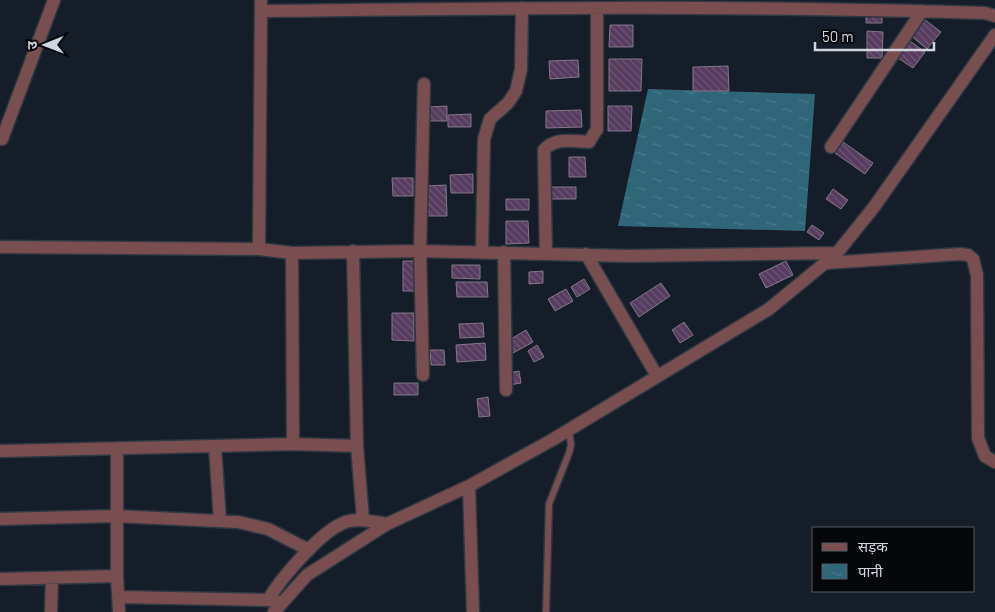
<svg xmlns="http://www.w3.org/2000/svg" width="995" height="612" font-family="Barlow,'Noto Sans Devanagari',sans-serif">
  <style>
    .water { fill: url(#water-ripples) }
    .building { fill: url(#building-back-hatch); stroke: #837886 }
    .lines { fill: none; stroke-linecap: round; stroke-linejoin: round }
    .lane-casing { stroke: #2f3741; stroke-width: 9 }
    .street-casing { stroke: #2f3741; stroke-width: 15 }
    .lane { stroke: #784e51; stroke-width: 6 }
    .street { stroke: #784e51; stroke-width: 12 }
  </style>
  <defs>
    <pattern id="water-ripples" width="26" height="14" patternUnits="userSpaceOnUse" patternTransform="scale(1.25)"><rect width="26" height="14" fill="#2f6779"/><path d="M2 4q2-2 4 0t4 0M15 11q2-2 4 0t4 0" fill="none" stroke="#4c7c8c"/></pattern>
    <pattern id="building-back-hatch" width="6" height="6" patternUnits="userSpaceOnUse" patternTransform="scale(1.25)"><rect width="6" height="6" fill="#563c5e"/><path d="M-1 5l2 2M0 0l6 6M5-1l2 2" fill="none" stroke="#6d5775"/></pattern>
  </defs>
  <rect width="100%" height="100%" fill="#151d28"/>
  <path class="water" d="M648,89L815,94L805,231L618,226Z"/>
  <path class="building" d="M866,15H882V23H866Z
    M924,19L941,32L927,49L911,36Z
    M610,25H633V47H609Z
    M867,31L883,32L882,58H867Z
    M910,41L925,52L913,68L898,58Z
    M609,59H642L641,91H609Z
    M578,60L579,77L550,79L549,61Z
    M728,66L729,91H693V67Z
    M447,106V121H428L427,107Z
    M608,106H632L631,131H608Z
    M581,110L582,127L546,128V111Z
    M471,114V127H448V115Z
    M843,142L873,163L865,174L835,153Z
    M569,157H585L586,177H569Z
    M473,174V193H451L450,175Z
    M392,178H413V196H393Z
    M446,185L447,216H426L425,186Z
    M549,187H576V199H549Z
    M833,189L848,200L841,209L826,199Z
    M506,199H529V210H506Z
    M506,221H528L529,243L506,244Z
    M812,225L824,233L819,240L807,232Z
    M403,261H417L416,291H403Z
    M786,261L793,275L766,288L759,274Z
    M452,265H480V279L452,278Z
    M543,271V283L529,284V272Z
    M584,279L590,289L577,297L571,287Z
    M456,282H487L488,297H457Z
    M661,283L670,296L639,317L630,303Z
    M566,289L573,301L555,311L548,299Z
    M392,313H414V341L392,340Z
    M684,322L693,335L680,343L672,330Z
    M483,323L484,337L460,338L459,324Z
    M526,330L533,342L513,353L506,342Z
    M485,343L486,360L457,362L456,345Z
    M537,345L544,357L534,362L528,351Z
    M430,350H444L445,365H431Z
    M519,371L521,383L509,385L508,373Z
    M394,383H418V395H394Z
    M488,397L490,416L479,417L477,399Z"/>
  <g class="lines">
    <defs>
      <path id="lane" d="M546,612L549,504L569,453L571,445L569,430"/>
      <path id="street" d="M261,11C502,8 744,5 985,13L995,16
        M2,139L54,0
        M831,147L922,11
        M0,247L259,249L292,253L420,251L628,256L837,253
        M259,249L261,0
        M353,251L357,446L363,520L387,524
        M482,252L484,139L490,119L508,103L516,91L521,69L522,8
        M504,252L506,390
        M292,253L293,444
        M546,254L544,150C555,137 574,141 589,142L597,129V8
        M586,254L657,376
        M826,263L960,254L968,255L973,259L977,275L978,438L985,456L995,462
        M423,375L420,251L424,84
        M215,446L220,521
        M117,448V576L119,612
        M0,451L293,444L357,446
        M469,486L473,612
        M0,519L116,516L238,522L268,529L309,550
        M0,579L117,576
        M119,597L268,600L282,602
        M268,600C281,578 318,535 341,524C348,520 355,520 363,520
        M51,612L52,578
        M274,612L307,575L387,524L469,486L552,440L769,309L837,253L874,207L995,35"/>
    </defs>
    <use href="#lane" class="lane-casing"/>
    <use href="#street" class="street-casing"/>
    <use href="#lane" class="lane"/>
    <use href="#street" class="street"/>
  </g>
  <rect x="812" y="527" width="162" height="65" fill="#05070b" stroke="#575a5f"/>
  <rect x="822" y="543" width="25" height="8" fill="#784e51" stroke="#575a5f"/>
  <text x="858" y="552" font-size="15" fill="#d1d6de">सड़क</text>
  <rect x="822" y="564" width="25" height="15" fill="url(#water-ripples)" stroke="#575a5f"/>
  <text x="858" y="577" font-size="15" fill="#d1d6de">पानी</text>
  <g transform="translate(45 45) rotate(269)" stroke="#05070b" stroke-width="4" paint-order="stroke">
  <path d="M0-4L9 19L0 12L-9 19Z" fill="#d1d6de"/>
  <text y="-8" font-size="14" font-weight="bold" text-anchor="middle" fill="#d1d6de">उ</text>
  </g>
  <path d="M815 42v8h119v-8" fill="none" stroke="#d1d6de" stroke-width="2.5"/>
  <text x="822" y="42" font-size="15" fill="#d1d6de" stroke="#05070b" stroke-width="4" paint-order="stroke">50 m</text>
</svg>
